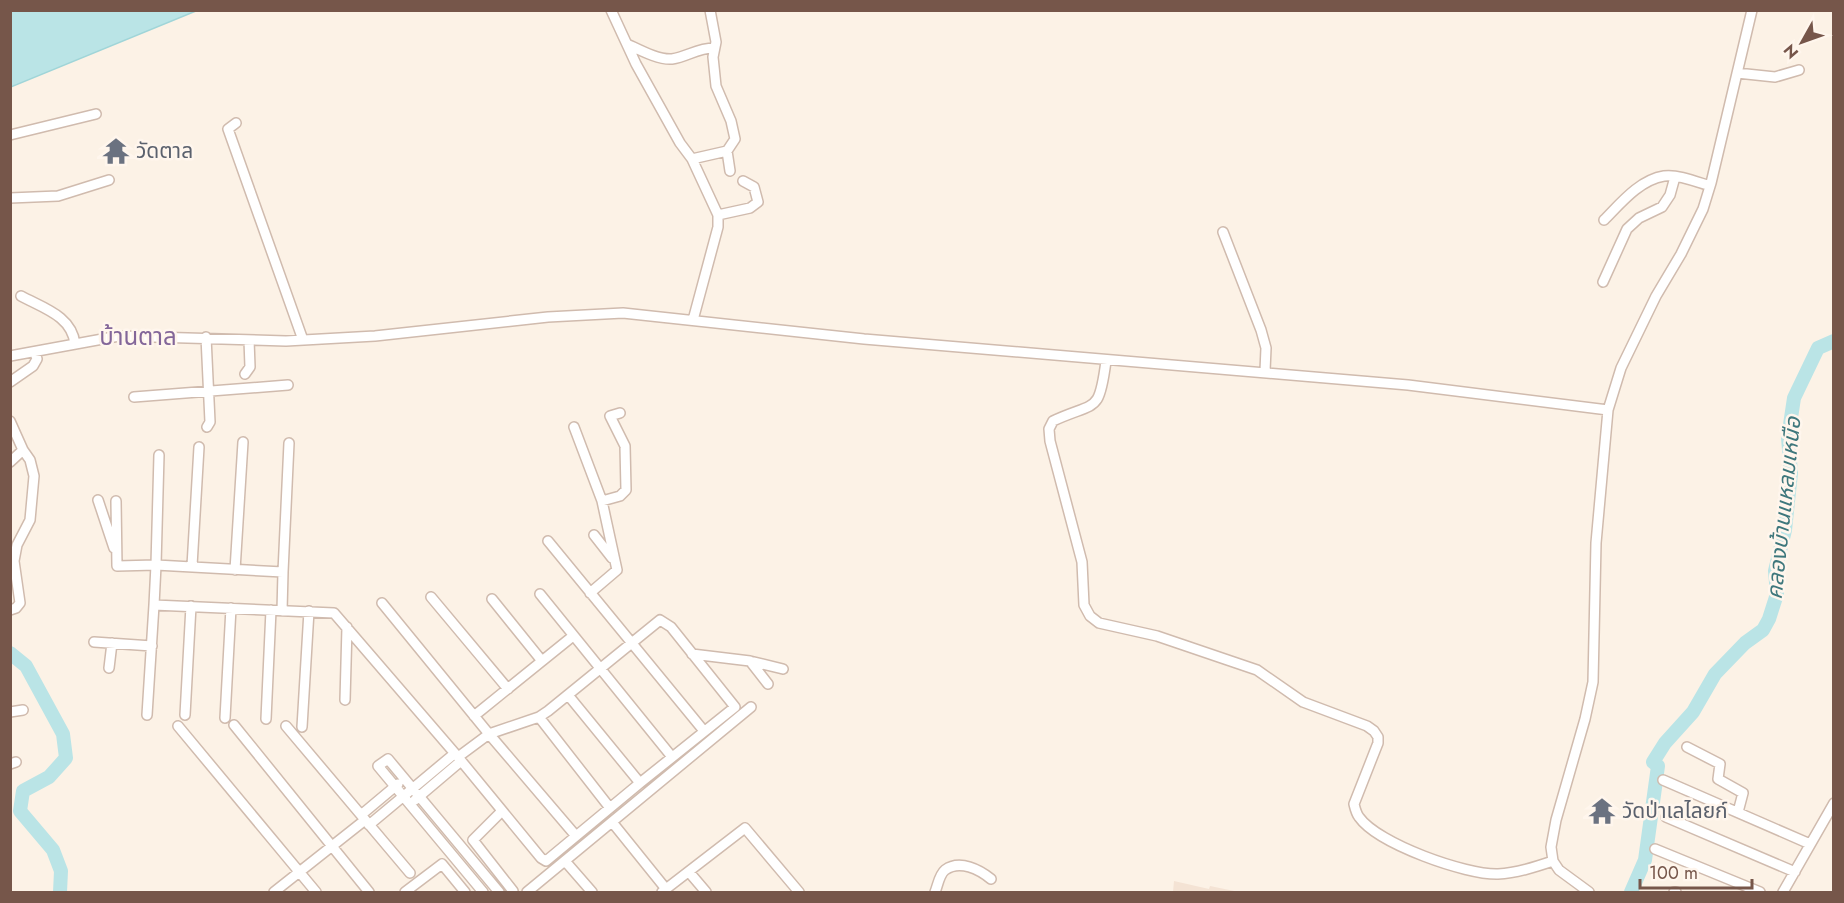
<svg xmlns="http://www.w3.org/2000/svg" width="1844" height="903" font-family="Jost,'Noto Sans Thai',sans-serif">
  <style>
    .residential { fill: #f4e3d4 }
    .water { fill: #bae4e6; stroke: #a0d5d8; stroke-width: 1.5 }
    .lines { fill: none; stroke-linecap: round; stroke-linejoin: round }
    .river { stroke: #bae4e6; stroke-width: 14 }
    .minor-casing { stroke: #d0bbae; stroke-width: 12 }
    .minor { stroke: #fff; stroke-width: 9 }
    .labels { text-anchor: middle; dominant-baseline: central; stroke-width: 5; stroke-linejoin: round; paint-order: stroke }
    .worship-label { font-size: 21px; fill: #5b616d; stroke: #fff6ed; text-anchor: start }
    .water-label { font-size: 22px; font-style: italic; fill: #3e777c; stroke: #fff6ed }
    .quarter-label { font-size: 24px; fill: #836699; stroke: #fff6ed }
  </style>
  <rect width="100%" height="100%" fill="#fcf2e6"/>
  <path class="residential" d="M1174,881L1209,889L1210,886L1239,892H1173Z"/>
  <path class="water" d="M11,10H196V11L11,87Z"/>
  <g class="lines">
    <path class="river" d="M10,653L26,666L63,734L66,758L49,777L23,791L20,811L53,850L61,871L60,892
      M1631,892L1645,860L1658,766L1653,762L1665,743L1693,712L1715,674L1745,643L1763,630L1769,619L1777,594L1775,571L1785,530L1791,473L1788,438L1794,398L1818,348L1834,341"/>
    <defs>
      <path id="minor" d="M611,10L636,64L680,143L692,159L718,215V227L693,320
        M710,10L716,42L713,57L716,86L731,121L735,139L727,151
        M627,44C640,50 658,60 672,59C687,57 697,48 714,48
        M1737,73L1775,77L1799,70
        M236,123L228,129L303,340
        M10,135L96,114
        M692,159L727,151L730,171
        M10,198L58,196L109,180
        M718,215L750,208L758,202L754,187L743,181
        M1604,220C1620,204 1639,180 1664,176C1678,174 1697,182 1710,186
        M1223,232L1261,330L1266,348L1265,371
        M1603,282L1627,229L1639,218L1662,207L1670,195L1675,177
        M21,296C43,308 72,316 75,344
        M206,337L210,422L207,427
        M10,356L119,336L286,341L375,336L548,317L623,313L864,339L1408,385L1608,410
        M1106,361C1099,415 1096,401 1053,421L1049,429L1050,441L1082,562L1084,605L1090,616L1099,623L1157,636L1257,670L1303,702L1367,726L1374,731L1378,737V743L1354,804C1355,808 1356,813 1359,817C1378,844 1466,875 1498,874C1517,873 1535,867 1553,861
        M245,374L250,367L249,340
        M10,382L33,366L37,359L35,353
        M134,397L288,385
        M10,421L23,450L30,460L34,476L30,520L17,545L14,561L20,603L16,608L10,610
        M574,427L602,501L617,570L590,593
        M10,462L23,450
        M98,500L114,548
        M116,501L117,566L156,565L159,455
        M602,501L620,496L626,490L625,446L610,416L620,413
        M594,535L612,558
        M548,541L704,731
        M192,566L199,447
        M235,570L243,442
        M283,572L289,443
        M540,594L672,757
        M431,597L508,689
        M492,599L542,661
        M382,603L489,734L458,757
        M154,605L156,565L283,572L282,611
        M94,642L152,646
        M692,654L750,661L783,669
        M750,661L768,684
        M109,668L112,643
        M345,700L347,627
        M10,712L23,710
        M147,715L154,605L334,613L458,757L541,858L546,861L640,783L568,695
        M185,715L191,606
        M474,716L573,636
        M539,717L610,808
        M225,718L231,608
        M266,719L271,610
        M234,725L369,892
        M178,726L316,892
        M286,726L410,873
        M302,727L309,611
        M1687,747L1720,764L1718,779L1743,793L1738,812
        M10,764L16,762
        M1663,780L1810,844
        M415,800L461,761
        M502,811L473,840L513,891
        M361,815L398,784
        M1666,817L1795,872
        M612,822L666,889
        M369,825L454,754
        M576,836L489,734L539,717L548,711L660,620L671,627L735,707L640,783
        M1655,849L1760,892
        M565,861L592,892
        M689,872L706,892
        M274,892L365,820
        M405,892L442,864L465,892
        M483,892L378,766L388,759L499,892
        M527,892L751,707
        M662,892L745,828L799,892
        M935,892C938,885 939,875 945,870C960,859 980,870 991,879
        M1589,892L1559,870L1553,861L1551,847L1556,820L1585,719L1593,682L1596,543L1608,410L1621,368L1656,296L1681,254L1703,209L1711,183L1752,10
        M1674,892H1676
        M1783,892L1834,803"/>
    </defs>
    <use href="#minor" class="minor-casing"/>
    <use href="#minor" class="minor"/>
  </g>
  <defs>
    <symbol id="temple-bare" viewBox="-9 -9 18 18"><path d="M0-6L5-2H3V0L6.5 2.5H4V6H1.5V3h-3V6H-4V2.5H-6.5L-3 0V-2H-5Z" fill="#6b7280" stroke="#fff6ed" stroke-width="2.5" paint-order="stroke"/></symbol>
  </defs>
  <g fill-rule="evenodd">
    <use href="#temple-bare" x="97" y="132" width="38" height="38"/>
    <use href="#temple-bare" x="1583" y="792" width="38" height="38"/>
  </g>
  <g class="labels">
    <g class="worship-label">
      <text x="136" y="151">วัดตาล</text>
      <text x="1622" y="811">วัดป่าเลไลยก์</text>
    </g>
    <g class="water-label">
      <text transform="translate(1783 508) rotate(-84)">คลองบ้านแหลมเหนือ</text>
    </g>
    <g class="quarter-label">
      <text x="138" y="336">บ้านตาล</text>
    </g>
  </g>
  <rect width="1844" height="903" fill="none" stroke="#76564a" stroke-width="24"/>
  <g transform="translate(1802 42) rotate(230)" stroke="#fff6ed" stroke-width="4.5" paint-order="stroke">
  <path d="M0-4.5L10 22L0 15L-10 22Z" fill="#76564a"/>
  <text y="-9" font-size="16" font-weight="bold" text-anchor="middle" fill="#76564a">N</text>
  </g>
  <path d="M1640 879v9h112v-9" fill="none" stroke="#76564a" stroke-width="3"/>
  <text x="1649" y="879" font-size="18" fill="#76564a" stroke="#fff6ed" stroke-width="4.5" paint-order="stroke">100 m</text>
</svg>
